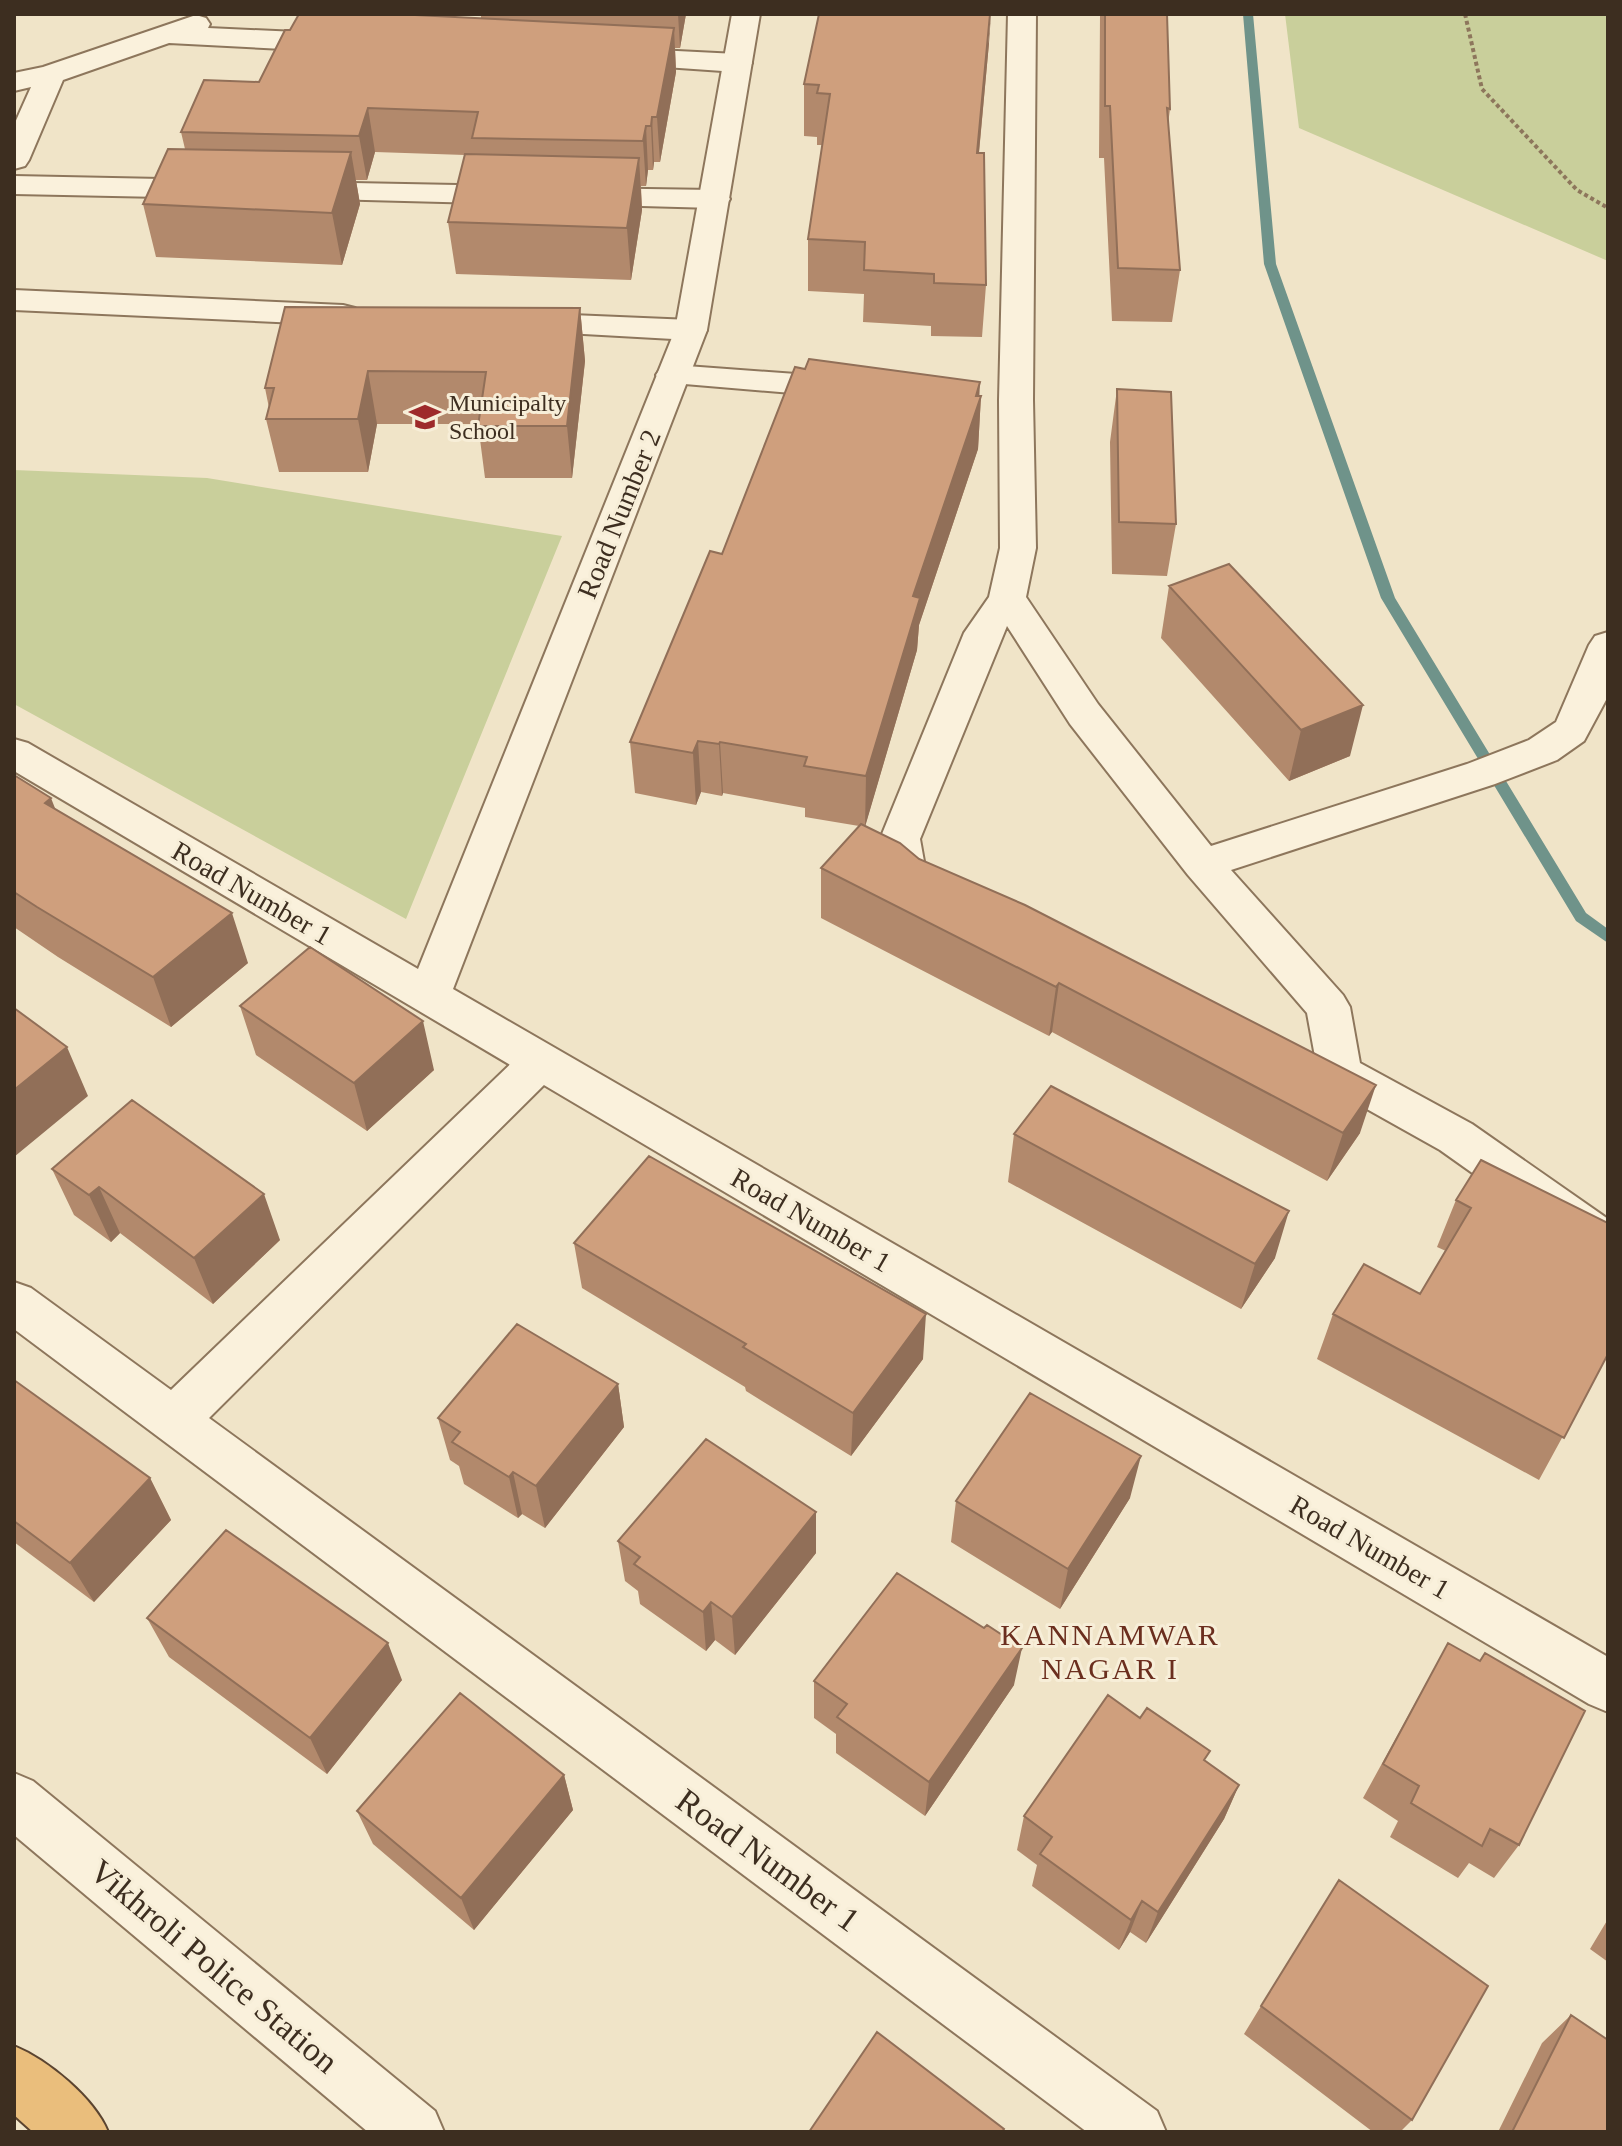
<svg xmlns="http://www.w3.org/2000/svg" width="1622" height="2146" font-family="Georgia,serif">
  <style>
    .green { fill: #c9cf9b }
    .lines { fill: none; stroke-linecap: round; stroke-linejoin: round }
    .stream { fill: #6f938a; fill-rule: evenodd }
    .minor-casing { stroke: #8d765c; stroke-width: 4 }
    .tertiary-casing { stroke: #8d765c; stroke-width: 4 }
    .trunk-casing { stroke: #5b4430; stroke-width: 4 }
    .path { stroke: #8d765c; stroke-width: 4; stroke-dasharray: 4 3; stroke-linecap: butt }
    .minor { fill: #faf1dc; fill-rule: evenodd }
    .tertiary { fill: #faf1dc; fill-rule: evenodd }
    .trunk { fill: #eabe7c; fill-rule: evenodd }
    .wall { fill: #b2896c }
    .shaded-wall { fill: #916f58 }
    .building { fill: #cf9f7d; stroke: #916f58; stroke-width: 2 }
    .labels { text-anchor: middle; dominant-baseline: central; stroke-width: 6; stroke-linejoin: round; paint-order: stroke }
    .far-poi-label { font-size: 24px; fill: #3d2e20; stroke: #f7eed8; text-anchor: start }
    .street-label { font-size: 28px; fill: #3d2e20; stroke: #f7eed8 }
    .neighbourhood-label { font-size: 30px; letter-spacing: 2px; fill: #6b2e1e; stroke: #f7eed8 }
    .near-street-label { font-size: 34px; fill: #3d2e20; stroke: #f7eed8 }
  </style>
  <rect width="100%" height="100%" fill="#f0e4c8"/>
  <path class="green" d="M1285,14H1608V261L1299,128Z
    M14,470L207,478L562,536L406,919L14,704Z"/>
  <g class="lines">
    <path class="stream" d="M1243,14H1253L1276,264L1395,598L1586,913L1608,929V943L1576,921L1381,598L1264,264Z"/>
    <defs>
      <path id="minor" d="M1008,14H1036L1033,400L1036,548L1026,597L1098,704L1211,846L1467,764L1529,740L1556,722L1589,645L1595,636L1608,632L1606,700L1584,741L1557,760L1495,784L1231,870L1343,995L1350,1007L1360,1063L1472,1124L1608,1219V1264L1592,1258L1440,1150L1324,1085L1318,1073L1307,1013L1188,875L1070,724L1007,626L920,839L925,867L942,881L948,892L942,903C897,917 885,873 880,839L964,633L989,597L1000,548L999,400Z
        M196,15L206,18L210,24L208,28L341,34L351,37L355,43L351,49L341,52L169,43L63,80L29,160L25,166L14,169V125L31,87L14,91V73L43,67Z
        M617,48L737,54L747,57L752,63L747,69L737,72L607,63L603,57L607,51Z
        M14,176L211,180L222,182L226,189L222,196L211,198L14,194Z
        M300,182L515,186L526,188L530,195L526,202L515,204L289,198L285,191L289,184Z
        M580,188L714,190L725,192L730,199L725,206L714,208L569,204L564,197L569,190Z
        M14,290L343,305L355,308L359,315L355,322L343,325L14,310Z
        M524,313L691,320L703,323L707,330L703,337L691,340L512,330L508,323L512,316Z
        M673,365L851,378L863,381L868,388L863,395L851,398L661,382L656,375L661,368Z
        M540,1045L555,1050L562,1062L555,1074L209,1418L1157,2111L1166,2132H1087L14,1329V1282L31,1288L171,1390L525,1050Z"/>
      <path id="tertiary" d="M732,14H760L707,330L453,989L1608,1657V1712L1589,1704L14,771V739L28,743L418,969L675,330Z
        M14,1773L33,1781L435,2111L444,2132H368L14,1835Z"/>
      <path id="trunk" d="M14,2046C48,2060 94,2098 108,2132H33L14,2115Z"/>
    </defs>
    <use href="#minor" class="minor-casing"/>
    <use href="#tertiary" class="tertiary-casing"/>
    <use href="#trunk" class="trunk-casing"/>
    <path class="path" d="M1465,14L1482,89L1577,190L1608,208"/>
    <use href="#minor" class="minor"/>
    <use href="#tertiary" class="tertiary"/>
    <use href="#trunk" class="trunk"/>
  </g>
  <path class="wall" d="M481,14H692H686L680,48H675L676,72L660,162H654L653,170H648L646,186H641L642,210L631,280L456,274L448,222L465,155L375,152L367,180H356L360,204L342,265L156,257L143,204L185,149L181,132L259,82L481,18Z
    M1092,14H1167L1170,109L1168,124L1180,270L1172,322L1112,321L1104,158H1099L1100,16L1092,15Z
    M989,43L979,153L986,285L982,337L931,336V326L863,322L864,294L808,291V239L822,145H817V137L804,136V84Z
    M580,308L585,361L572,478H485L478,424H377L368,472H279L266,419L269,408L265,388Z
    M1117,389L1176,524L1167,576L1112,574L1110,442Z
    M979,396H981L978,449L919,625L917,650L865,826L1360,1133L1327,1181L1052,1032L1049,1036L821,918V868L859,826L805,817V808L723,793L722,796L701,792L696,805L635,793L630,742L722,554Z
    M1169,586L1350,756L1289,781L1161,638Z
    M14,775L55,809L248,963L171,1027L58,957L14,927Z
    M240,1006L434,1070L367,1131L256,1055Z
    M1014,1134L1275,1258L1241,1309L1008,1182Z
    M52,1169L280,1240L213,1304L120,1233L111,1242L74,1215Z
    M1456,1200L1608,1223V1360L1605,1359L1539,1480L1317,1359L1333,1314L1420,1294L1446,1251L1437,1247Z
    M574,1243L923,1359L851,1456L746,1391L745,1387L582,1288Z
    M14,1380L150,1478L171,1520L94,1602L14,1542Z
    M618,1384L624,1427L545,1528L522,1514L518,1518L464,1484L459,1466L450,1460L438,1418Z
    M1130,1498L1060,1609L951,1542L956,1501Z
    M816,1512V1553L735,1655L715,1640L706,1651L640,1604L638,1591L625,1581L618,1541Z
    M147,1618L402,1680L327,1774L169,1657Z
    M984,1628L1014,1685L925,1816L836,1753V1734L814,1718V1681Z
    M1448,1643L1480,1661L1485,1653L1519,1845L1494,1878L1469,1863L1458,1878L1390,1837L1398,1821L1363,1798Z
    M1206,1762L1239,1785L1224,1819L1146,1943L1130,1932L1119,1950L1032,1886L1037,1865L1017,1850L1024,1816Z
    M564,1775L573,1810L474,1930L373,1844L357,1811Z
    M1608,1919V1962L1590,1949Z
    M1261,2006L1412,2120L1400,2132H1373L1244,2034Z
    M1571,2015L1608,2132H1498L1542,2043Z"/>
  <path class="shaded-wall" d="M678,14H686L680,48Z
    M991,14L989,43L974,205L977,153Z
    M674,28L676,72L660,162L657,117Z
    M368,108L375,152L367,180L359,136Z
    M652,117L654,162L653,170L651,126Z
    M646,126L648,170L646,186L643,141Z
    M351,152L360,204L342,265L332,213Z
    M639,158L642,210L631,280L627,228Z
    M580,308L585,361L572,478L567,426Z
    M368,371L377,424L368,472L358,419Z
    M980,382L979,404L981,396L978,449L919,625L917,650L865,827L866,776L913,596Z
    M1363,705L1350,756L1289,781L1301,730Z
    M698,741L701,792L696,805L693,753Z
    M720,742L723,793L722,796L719,744Z
    M51,798L71,849L45,803Z
    M232,913L248,963L171,1027L153,977Z
    M1059,983L1052,1032L1049,1036L1056,987Z
    M423,1021L434,1070L367,1131L354,1083Z
    M67,1047L88,1096L14,1157V1090Z
    M1376,1085L1360,1133L1327,1181L1343,1133Z
    M99,1187L120,1233L111,1242L89,1195Z
    M264,1194L280,1240L213,1304L194,1258Z
    M1289,1211L1275,1258L1241,1309L1255,1264Z
    M926,1314L923,1359L851,1456L853,1413Z
    M618,1384L624,1427L545,1528L536,1486Z
    M1141,1456L1130,1498L1060,1609L1068,1569Z
    M513,1472L522,1514L518,1518L509,1477Z
    M150,1478L171,1520L94,1602L70,1563Z
    M816,1512V1553L735,1655L732,1617Z
    M711,1602L715,1640L706,1651L703,1612Z
    M388,1643L402,1680L327,1774L310,1738Z
    M1022,1648L1014,1685L925,1816L929,1782Z
    M564,1775L573,1810L474,1930L461,1898Z
    M1239,1785L1224,1819L1146,1943L1158,1912Z
    M1142,1901L1130,1932L1119,1950L1131,1920Z"/>
  <path class="building" d="M299,14H395L674,28L657,117H652L651,126H646L643,141L472,138L478,112L368,108L359,136L181,132L204,80L259,82L285,30H290Z
    M819,14H990L977,153H984L986,285L934,283V274L864,270L865,242L808,239L830,94L817,93L819,85L804,84Z
    M1105,14H1167L1170,109L1167,108L1180,270L1118,268L1110,106H1105Z
    M168,149L351,152L332,213L143,204Z
    M465,154L639,158L627,228L448,222Z
    M285,307L580,308L567,426H478L486,372L368,371L358,419H266L274,388H265Z
    M809,359L980,382L976,396H981L913,596L920,598L866,776L804,766L807,757L720,742L719,744L698,741L693,753L630,742L710,551L722,554L795,367L805,369Z
    M1117,389L1171,392L1176,524L1119,522Z
    M1229,564L1363,705L1301,730L1169,586Z
    M14,775L51,798L45,803L232,913L153,977L37,907L14,892Z
    M861,824L900,843L919,859L1025,905L1376,1085L1343,1133L1059,983L1056,987L821,868Z
    M310,947L423,1021L354,1083L240,1006Z
    M14,1008L67,1047L14,1090Z
    M1051,1086L1289,1211L1255,1264L1014,1134Z
    M132,1100L264,1194L194,1258L99,1187L89,1195L52,1169Z
    M649,1156L926,1314L853,1413L743,1347L746,1344L574,1243Z
    M1481,1160L1608,1223V1354L1564,1438L1333,1314L1364,1264L1420,1294L1471,1208L1456,1200Z
    M517,1324L618,1384L536,1486L513,1472L509,1477L452,1442L460,1432L438,1418Z
    M14,1380L150,1478L70,1563L14,1521Z
    M1030,1393L1141,1456L1068,1569L956,1501Z
    M706,1439L816,1512L732,1617L711,1602L703,1612L634,1564L640,1557L618,1541Z
    M226,1530L388,1643L310,1738L147,1618Z
    M897,1573L984,1628L987,1625L1022,1648L929,1782L837,1717L847,1704L814,1681Z
    M1448,1643L1480,1661L1485,1653L1585,1711L1519,1845L1490,1829L1482,1846L1411,1803L1419,1786L1383,1764Z
    M460,1693L564,1775L461,1898L357,1811Z
    M1108,1695L1140,1718L1147,1708L1210,1751L1204,1760L1239,1785L1158,1912L1142,1901L1131,1920L1040,1854L1052,1837L1024,1816Z
    M1339,1880L1488,1986L1412,2120L1261,2006Z
    M1571,2015L1608,2040V2132H1512Z
    M877,2032L1004,2129L1002,2132H809Z"/>
  <defs>
    <symbol id="school-bare" viewBox="-9 -9 18 18"><path d="M0-5L7-2L0 1L-7-2ZM-4 1L0 2.5L4 1V4Q0 6-4 4Z" fill="#9e2a2b" stroke="#f7eed8" stroke-width="2.5" paint-order="stroke"/></symbol>
  </defs>
  <g fill-rule="evenodd">
    <use href="#school-bare" x="403" y="395" width="44" height="44"/>
  </g>
  <g class="labels">
    <g class="far-poi-label">
      <text x="449" y="403">Municipalty<tspan x="449" dy="28">School</tspan></text>
    </g>
    <g class="street-label">
      <text transform="translate(619 514) rotate(-68)">Road Number 2</text>
      <text transform="translate(252 893) rotate(30)">Road Number 1</text>
      <text transform="translate(811 1220) rotate(30)">Road Number 1</text>
      <text transform="translate(1370 1547) rotate(30)">Road Number 1</text>
    </g>
    <g class="neighbourhood-label">
      <text x="1110" y="1634">KANNAMWAR<tspan x="1110" dy="34">NAGAR I</tspan></text>
    </g>
    <g class="near-street-label">
      <text transform="translate(768 1860) rotate(36)">Road Number 1</text>
      <text transform="translate(214 1966) rotate(40)">Vikhroli Police Station</text>
    </g>
  </g>
  <rect width="1622" height="2146" fill="none" stroke="#3d2e20" stroke-width="32"/>
</svg>
